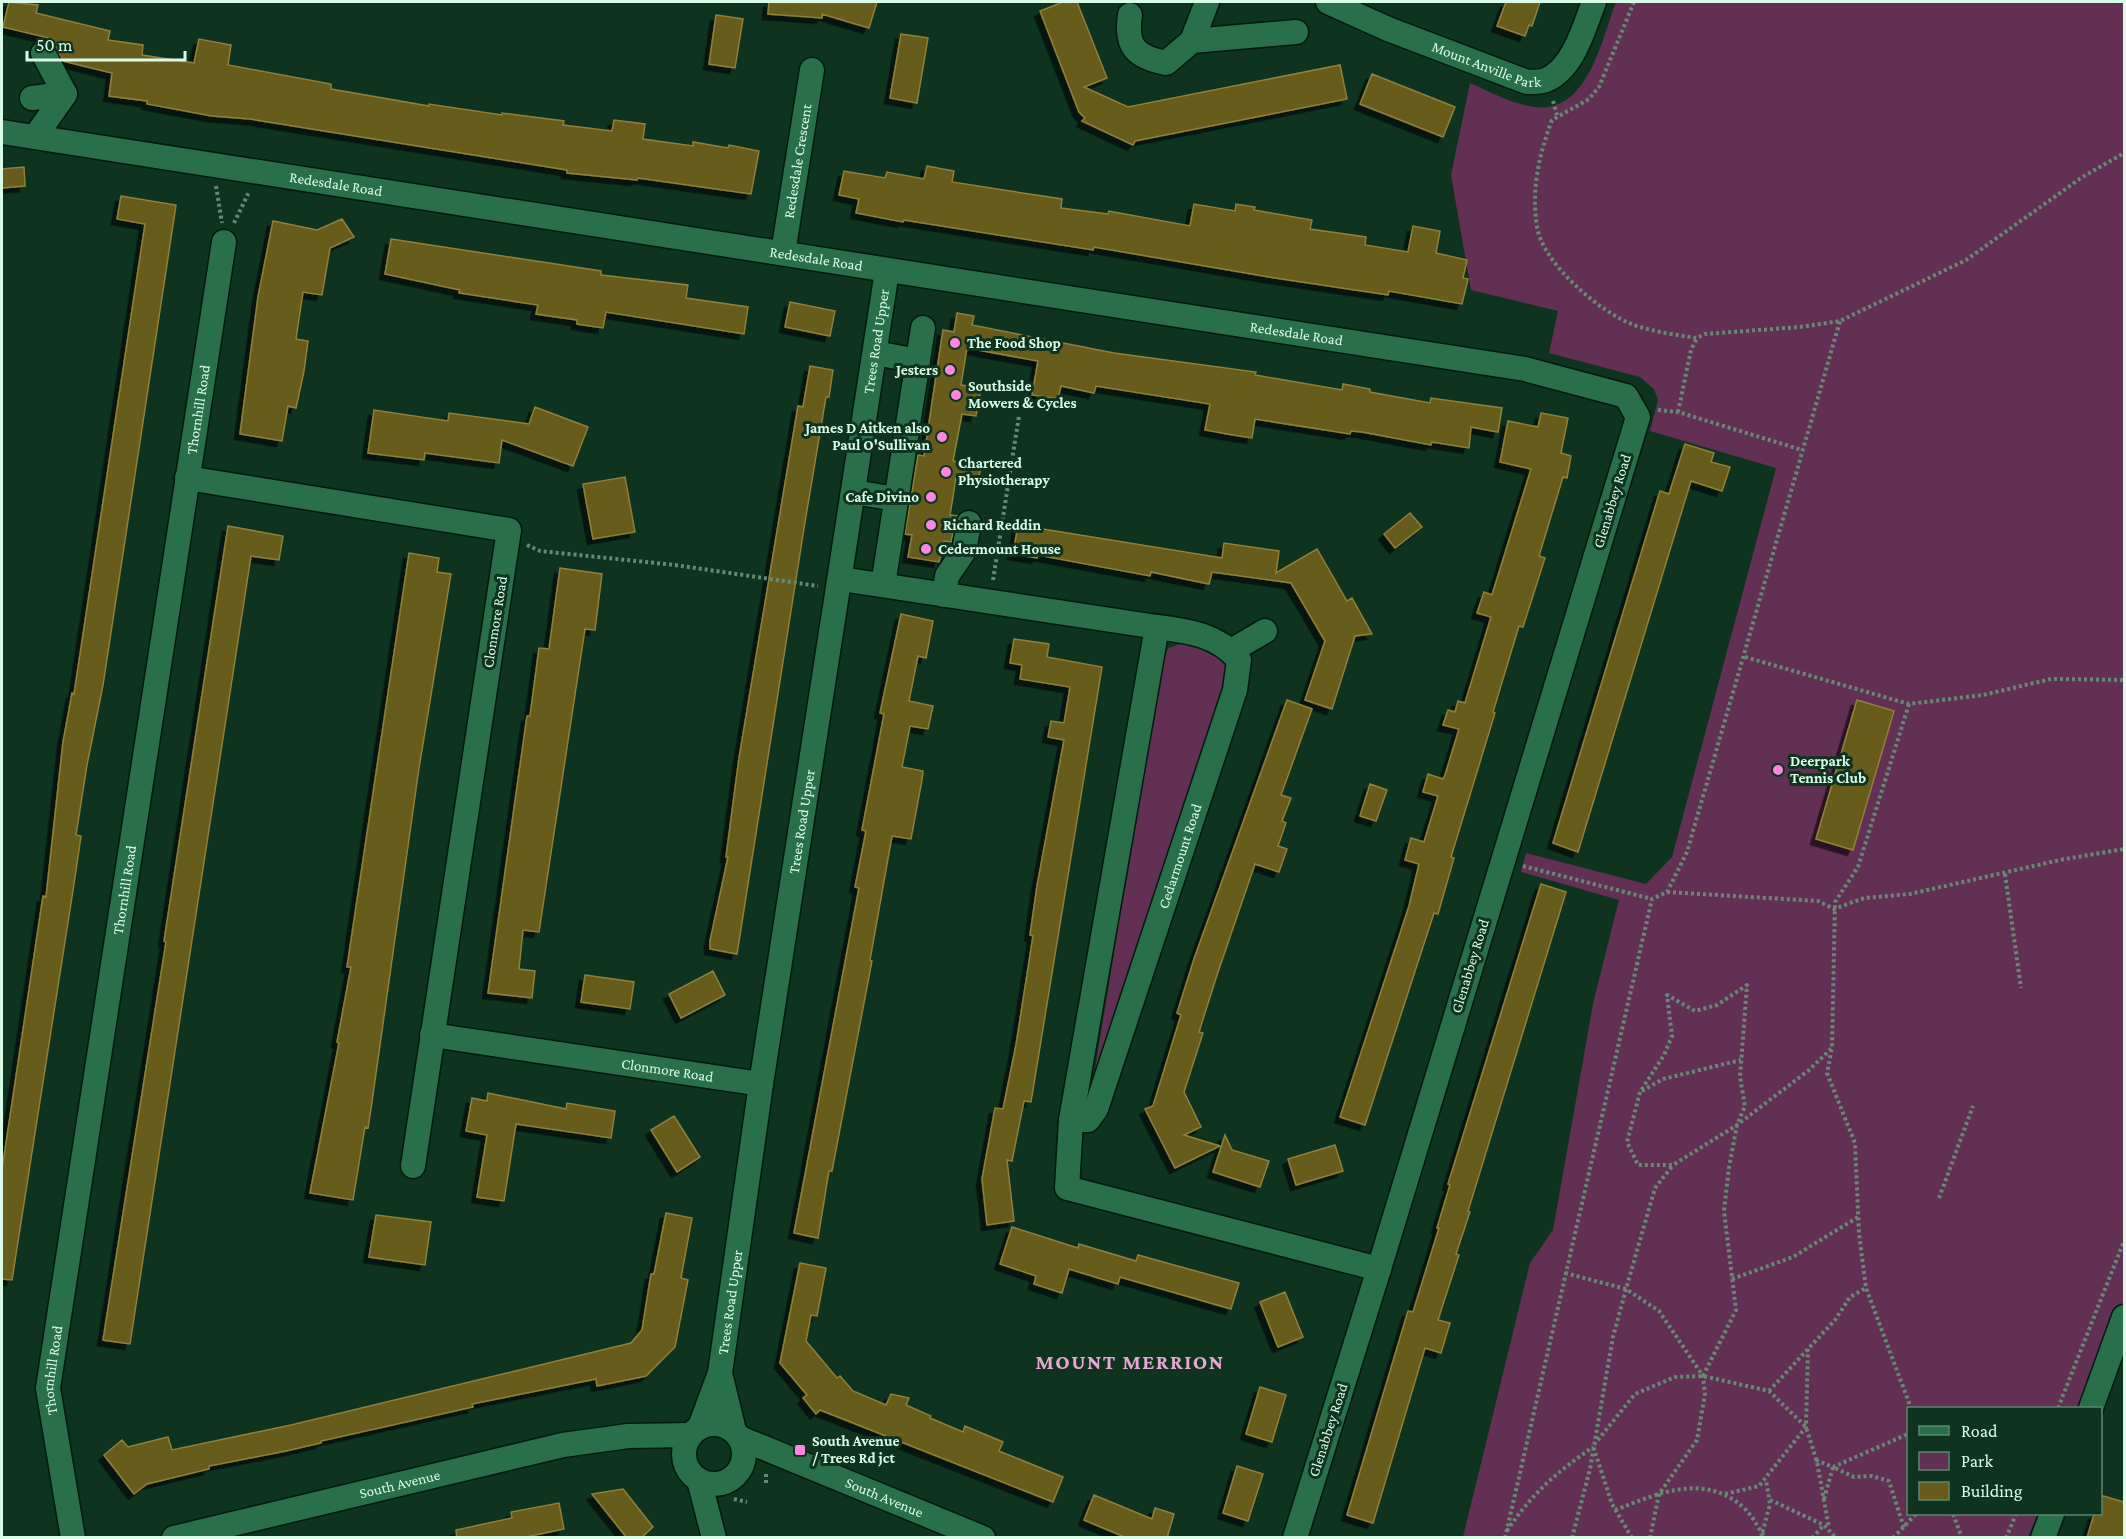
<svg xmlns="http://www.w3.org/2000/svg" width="2126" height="1539" font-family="'Crimson Pro',serif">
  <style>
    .green { fill: #623055 }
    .building { fill: #685b1b; stroke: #8f803a; stroke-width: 1.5; filter: url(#shadow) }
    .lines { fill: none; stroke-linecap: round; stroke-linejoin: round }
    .minor-casing { stroke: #04190d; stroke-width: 27 }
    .path { stroke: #648974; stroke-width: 4; stroke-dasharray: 3 3; stroke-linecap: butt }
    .minor { stroke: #286f4a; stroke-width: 24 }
    .poi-dot { fill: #fe85e0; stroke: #0e3420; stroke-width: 2 }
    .labels { text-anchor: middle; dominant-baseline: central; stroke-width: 6; stroke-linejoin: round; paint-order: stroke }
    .street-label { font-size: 15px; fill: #d9fce6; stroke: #0e3420 }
    .poi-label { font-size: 15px; font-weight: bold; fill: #d9fce6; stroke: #0e3420; text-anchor: start }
    .district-label { font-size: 21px; font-weight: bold; letter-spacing: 1.5px; fill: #e9a6d5; stroke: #0e3420 }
  </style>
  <defs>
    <filter id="shadow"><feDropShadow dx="-5.5" dy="5.5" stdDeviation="0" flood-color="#0009"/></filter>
  </defs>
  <rect width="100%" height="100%" fill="#0e3420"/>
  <path class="green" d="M1616,2H2124V1303L2081,1408H1908V1514H2038L2028,1537H1463L1530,1263L1553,1230L1593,1004L1619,900L1521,872L1526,853L1646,884L1672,857L1776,468L1650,431L1658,400L1654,389L1640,377L1549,353L1558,311L1471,290L1451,175L1470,83C1490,92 1512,104 1534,107C1588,114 1601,41 1616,2Z
    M1185,642L1223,657L1229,673L1092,1088L1162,657L1169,648Z"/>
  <path class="building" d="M9,2L38,5L36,13L110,31L108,40L143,45L142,55L194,63L199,39L231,45L228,65L331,84V89L429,106V104L502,115V113L564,121L563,125L612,131L614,120L645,124L643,139L693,146V142L728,148L729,145L759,151L751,194L638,178L637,180L567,173V170L250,119L212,116L147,104V101L109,96L112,73L63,61L52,43L53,39L3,27Z
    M769,2H877L869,28L822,14V18L768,14Z
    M1063,2H1077L1107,78L1084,87L1128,107L1340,65L1347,99L1135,141L1133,145L1082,121L1085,118L1079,112L1040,11Z
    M1506,2H1540L1532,26L1529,25L1525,36L1497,26Z
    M716,15L743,19L735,68L709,64Z
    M901,34L928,38L917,103L890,98Z
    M1372,74L1455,107L1443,137L1360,104Z
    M927,166L954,171L952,182L1062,199L1061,208L1108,214L1109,211L1190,226L1194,204L1235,211L1236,204L1255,207L1254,210L1312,220L1310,229L1366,237L1365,245L1408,252L1413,226L1440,231L1436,253L1467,260L1463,278L1468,279L1462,304L1389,291L1388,295L1275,278L1094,247L1093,250L904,220L903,222L856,213L859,199L839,195L844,171L885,178L887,172L924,179Z
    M24,167L25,186L2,188V169Z
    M121,196L176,205L103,685L87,765L76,835L81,836L74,884L12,1280L2,1279V1170L43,896L46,897L63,742L72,693L74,694L145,224L117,219Z
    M342,219L354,237L330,248L322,295L303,292L296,339L308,341L304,371L296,408L288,406L282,441L240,434L258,297L273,221L317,230Z
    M391,239L601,271V275L688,285L686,298L748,307L744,334L606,312L603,328L577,324V320L536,314L538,305L459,293L460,290L385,274Z
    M790,302L835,311L830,336L785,327Z
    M957,313L974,316L972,325L1114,353L1256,372L1255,375L1342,390L1343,384L1370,389V392L1430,403L1431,398L1502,408L1498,432L1471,427L1469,448L1432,442L1431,445L1362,432L1351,431L1350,434L1255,419L1252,438L1233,435L1205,430L1210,404L1096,386L1094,393L1061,386L1058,399L1032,395L1038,361L967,348L961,385L981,388L976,416L962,414L953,461L981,466L978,482L956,478L950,515L957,516L951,542L944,541L939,562L908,557L912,535L905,534L918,455L924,456L943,330L954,332Z
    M810,366L833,370L829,397H826L805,522L737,954L710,949V941L728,857H726L739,758L798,406L803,407Z
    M535,407L588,427L573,466L502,440L499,463L425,453L424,460L368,453L374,410L448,421L449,413L529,424Z
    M1541,413L1568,418L1561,453L1571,456L1567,478L1563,477L1539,556L1545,558L1523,627L1519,626L1493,712L1495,713L1451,857L1454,858L1438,914L1434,913L1365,1125L1340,1117L1409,906L1419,864L1405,860L1411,838L1424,842L1438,796L1423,792L1428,774L1443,779L1445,775L1459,729L1443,725L1448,710L1455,712L1458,701L1465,703L1491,617L1477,613L1484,592L1492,595L1531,469L1500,462L1508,421L1538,427Z
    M1685,444L1714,453L1711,462L1730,467L1722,491L1691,481L1578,852L1553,843L1660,491L1669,494Z
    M625,477L635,532L593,539L583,484Z
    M1410,513L1422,527L1395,548L1384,534Z
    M1018,525L1222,558L1224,543L1279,551L1276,573L1317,549L1347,601L1352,598L1372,634L1355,636L1332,709L1305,700L1325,641L1291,583L1212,572L1209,584L1151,572L1150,576L1038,555L1037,558L1013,554Z
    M228,526L283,536L279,560L251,556L130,1344L103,1340L166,942L164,941Z
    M409,553L439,558L437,572L451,574L419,768L371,1109L368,1128L365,1127L353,1200L310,1193L339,1043L337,1042L351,967H347Z
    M560,568L602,574L595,630L585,629L539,932L523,930L519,969L535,971L532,998L488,993L527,716H530L539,648L549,649Z
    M901,614L933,621L926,658L918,656L909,701L933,706L928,729L910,726L902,767L923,771L922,780L911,839L892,836L870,960L872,961L832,1171H829L818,1238L794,1233L859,888L855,887L866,831L862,830L884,714L880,713Z
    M1014,639L1049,644L1047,657L1102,667L1031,1102L1024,1101L1012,1161L1007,1160L1014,1221L987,1225L982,1179L995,1108L1003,1109L1016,1045L1033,936L1030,935L1037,886L1064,740L1048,737L1051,721L1064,723L1070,687L1020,679L1022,665L1010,663Z
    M1287,700L1312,709L1281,795L1291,798L1282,821L1286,823L1278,846L1287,849L1279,872L1255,864L1217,975L1199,1032L1203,1033L1184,1092L1201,1127L1184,1135L1220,1146L1175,1168L1145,1109L1153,1106L1181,1015L1177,1013L1194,959Z
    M1857,700L1894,711L1853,850L1816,839Z
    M1370,784L1387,790L1376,821L1360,816Z
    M1541,884L1566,892L1468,1211L1470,1212L1456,1254L1459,1255L1438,1320L1450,1323L1441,1353L1425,1348L1373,1523L1347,1515L1408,1311L1413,1312L1439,1228H1437L1450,1185L1448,1184Z
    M713,971L725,995L681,1018L669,994Z
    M585,975L634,982L630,1009L581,1002Z
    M488,1093L566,1109L567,1103L615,1111L611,1138L516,1124L504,1201L477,1197L487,1135L466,1131L472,1098L487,1101Z
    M674,1116L700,1157L677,1172L651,1130Z
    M1225,1135L1232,1150L1269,1161L1260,1187L1213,1172Z
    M1335,1145L1343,1171L1296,1185L1288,1159Z
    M666,1213L692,1218L681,1278L688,1280L675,1347L646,1376L597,1386L596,1379L472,1404L473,1407L321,1441V1443L286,1451L209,1466V1469L147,1484L134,1494L104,1455L122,1440L128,1447L168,1437L172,1450L291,1425L631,1343L642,1330L651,1274H654Z
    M376,1215L431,1222L425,1265L369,1257Z
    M1012,1227L1078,1248L1079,1244L1136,1261L1138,1255L1239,1283L1231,1309L1120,1277L1118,1284L1069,1269L1062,1293L1034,1284L1036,1276L1000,1264Z
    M800,1263L826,1268L817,1316L811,1315L806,1341L837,1378L840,1376L853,1391L886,1405L891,1394L909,1398L906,1405L931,1416L930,1418L963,1432L965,1426L1003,1442L999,1451L1063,1477L1053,1502L820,1410L816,1414L803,1398L807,1395L780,1363Z
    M1285,1292L1303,1337L1278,1347L1260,1302Z
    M1260,1387L1286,1395L1272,1442L1246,1434Z
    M1237,1466L1263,1474L1248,1521L1223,1513Z
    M623,1489L653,1527L641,1538H627L592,1494Z
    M1094,1495L1152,1519L1155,1508L1174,1514L1167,1538H1127L1084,1520Z
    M2100,1495L2124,1502V1538H2087L2094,1514H2100Z
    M559,1503L564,1529L521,1538H457L456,1530L512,1518L511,1512Z"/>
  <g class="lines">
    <defs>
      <g id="minor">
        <path id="s1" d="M1328,2L1388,29L1527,82C1533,82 1541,82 1546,80C1574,68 1584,27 1594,2"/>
        <path d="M1130,15C1125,47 1136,57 1166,63L1192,41L1296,32"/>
        <path d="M1192,41L1207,2"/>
        <path d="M43,53L65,94"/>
        <path d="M32,98L65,94L35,137"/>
        <path id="s2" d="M2,132L1525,369L1626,396L1638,417L1379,1269L1295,1538"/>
        <path id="s3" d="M783,253L812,70"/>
        <path d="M875,353L918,361"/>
        <path d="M187,478L509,530L413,1166"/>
        <path d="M854,492L896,499"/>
        <path d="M841,579L1157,627L1071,1120L1067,1188L1379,1269"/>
        <path d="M883,585L923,328"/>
        <path d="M944,595L947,576L964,551L969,523"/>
        <path d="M1231,651L1265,631"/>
        <path id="s4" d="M432,1035L761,1084"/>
        <path id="s5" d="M1071,1120H1088L1096,1109L1235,690L1239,660C1218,635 1189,631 1157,627"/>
        <path d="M720,1373L734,1431"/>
        <path d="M2091,1408L2124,1317"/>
        <circle cx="714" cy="1454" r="30"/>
        <path id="s6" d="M700,1427L720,1373L761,1084L887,271"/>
        <path id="s7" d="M740,1438L983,1538"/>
        <path d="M699,1480L714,1538"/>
        <path id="s8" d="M73,1538L48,1388L224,242"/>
        <path id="s9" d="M174,1538L563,1445L628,1436L691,1435"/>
        <path d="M2043,1538L2052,1514"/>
      </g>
    </defs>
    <use href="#minor" class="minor-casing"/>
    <path class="path" d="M1634,2L1599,87L1589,99L1552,120C1539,155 1531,189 1537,227C1543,264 1601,313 1634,325C1654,332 1677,335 1697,338L1705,334L1800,327L1840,321L1966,260L2081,178L2124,153
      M1553,101L1557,115
      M216,186L222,223
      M234,223L249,192
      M1658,410L1678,412L1802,450
      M1678,412L1691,350L1697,338
      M527,545L540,551L675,565L818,586
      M993,580L1019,416
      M1745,657L1909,704L1983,695L2051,679L2124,680
      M1909,704L1858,867L1835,902L1832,1048L1827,1073L1855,1143L1859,1234L1866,1288L1911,1408
      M1523,866L1652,899
      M2005,874L2021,988
      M1667,892L1818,901L1834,909L1864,898L1910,894L2060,860L2124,849
      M1642,1091L1663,1079L1741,1060
      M1939,1198L1973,1106
      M1565,1273L1626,1289L1659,1311L1703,1376L1705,1394L1697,1440L1659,1494L1650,1538
      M1732,1279L1793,1257L1858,1217
      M1703,1376L1736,1310L1724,1211L1729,1167L1737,1125L1745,1106L1740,1077L1747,985L1717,1005L1695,1011L1667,995L1672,1036L1664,1055L1640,1092L1627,1142L1638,1165H1673L1737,1125L1809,1070L1832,1048
      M1769,1391L1835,1320L1850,1297L1866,1288
      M2058,1408L2124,1241
      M1816,1460L1833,1467L1908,1434
      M766,1483V1472
      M1725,1494L1759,1486L1806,1427L1808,1349
      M734,1499L747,1502
      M1824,1499L1833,1467L1854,1477L1872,1476L1889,1481L1904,1528
      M1770,1500L1824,1525L1836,1538
      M1615,1510C1657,1494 1703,1472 1743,1507C1752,1515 1758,1527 1765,1538
      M1953,1514L1962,1538
      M1507,1531C1531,1494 1557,1472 1593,1447
      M1505,1538L1652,899L1667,892L1687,852L1840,321
      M1572,1538L1590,1469L1613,1337L1626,1289L1655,1188L1673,1165
      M1632,1538L1612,1504L1593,1446L1635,1394L1675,1377L1703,1376L1769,1391L1806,1427L1817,1462L1829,1528
      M1761,1538L1770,1504L1766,1480
      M1812,1538L1824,1525
      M1893,1538L1916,1514
      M2006,1538L2016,1514"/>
    <use href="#minor" class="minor"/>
  </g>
  <g class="poi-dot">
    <circle cx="955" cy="343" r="6"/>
    <circle cx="950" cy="370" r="6"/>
    <circle cx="956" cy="395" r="6"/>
    <circle cx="942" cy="437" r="6"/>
    <circle cx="946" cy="472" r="6"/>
    <circle cx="931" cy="497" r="6"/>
    <circle cx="931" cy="525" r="6"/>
    <circle cx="926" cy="549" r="6"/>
    <circle cx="1778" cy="770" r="6"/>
    <rect x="794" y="1444" width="12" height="12" rx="3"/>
  </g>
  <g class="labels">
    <g class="street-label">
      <text stroke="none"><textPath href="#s1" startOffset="171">Mount Anville Park</textPath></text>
      <text stroke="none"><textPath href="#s3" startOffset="93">Redesdale Crescent</textPath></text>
      <text stroke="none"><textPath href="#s2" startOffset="338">Redesdale Road</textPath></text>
      <text stroke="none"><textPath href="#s2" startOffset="824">Redesdale Road</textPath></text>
      <text stroke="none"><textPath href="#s2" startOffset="1310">Redesdale Road</textPath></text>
      <text stroke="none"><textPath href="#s6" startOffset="1101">Trees Road Upper</textPath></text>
      <text stroke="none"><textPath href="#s8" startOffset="1142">Thornhill Road</textPath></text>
      <text transform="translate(1612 501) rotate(-73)">Glenabbey Road</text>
      <text transform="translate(495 622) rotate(-81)">Clonmore Road</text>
      <text stroke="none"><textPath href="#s6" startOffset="615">Trees Road Upper</textPath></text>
      <text stroke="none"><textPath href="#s5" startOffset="297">Cedarmount Road</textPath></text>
      <text stroke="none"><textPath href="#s8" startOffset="656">Thornhill Road</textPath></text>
      <text transform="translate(1470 966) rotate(-73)">Glenabbey Road</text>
      <text stroke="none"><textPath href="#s4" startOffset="238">Clonmore Road</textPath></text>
      <text stroke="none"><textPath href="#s6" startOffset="129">Trees Road Upper</textPath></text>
      <text stroke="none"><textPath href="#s8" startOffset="170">Thornhill Road</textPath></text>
      <text transform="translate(1328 1430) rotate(-72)">Glenabbey Road</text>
      <text stroke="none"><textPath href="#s9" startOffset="232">South Avenue</textPath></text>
      <text stroke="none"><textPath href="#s7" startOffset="156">South Avenue</textPath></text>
    </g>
    <g class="poi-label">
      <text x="967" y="343">The Food Shop</text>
      <text x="938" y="370" text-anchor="end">Jesters</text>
      <text x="968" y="386">Southside<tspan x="968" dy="17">Mowers &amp; Cycles</tspan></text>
      <text x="930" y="428" text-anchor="end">James D Aitken also<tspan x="930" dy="17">Paul O'Sullivan</tspan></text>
      <text x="958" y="463">Chartered<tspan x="958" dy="17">Physiotherapy</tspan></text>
      <text x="919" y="497" text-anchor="end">Cafe Divino</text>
      <text x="943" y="525">Richard Reddin</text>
      <text x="938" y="549">Cedermount House</text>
      <text x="1790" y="761">Deerpark<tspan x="1790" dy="17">Tennis Club</tspan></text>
      <text x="812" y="1441">South Avenue<tspan x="812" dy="17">/ Trees Rd jct</tspan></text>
    </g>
    <g class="district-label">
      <text x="1130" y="1362">MOUNT MERRION</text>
    </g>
  </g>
  <rect width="2126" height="1539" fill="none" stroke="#d9fce6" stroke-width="6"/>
  <rect x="1907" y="1407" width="195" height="108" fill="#0e3420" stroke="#5f846f" stroke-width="1.5"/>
  <rect x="1919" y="1426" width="30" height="9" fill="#286f4a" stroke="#5f846f" stroke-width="1.5"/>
  <text x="1961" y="1437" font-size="18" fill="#d9fce6">Road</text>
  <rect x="1919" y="1452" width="30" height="18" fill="#623055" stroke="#5f846f" stroke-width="1.5"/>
  <text x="1961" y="1467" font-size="18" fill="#d9fce6">Park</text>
  <rect x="1919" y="1482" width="30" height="18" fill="#685b1b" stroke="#5f846f" stroke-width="1.5"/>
  <text x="1961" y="1497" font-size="18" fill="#d9fce6">Building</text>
  <path d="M27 51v9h158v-9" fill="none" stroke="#d9fce6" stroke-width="3"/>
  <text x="36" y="51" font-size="18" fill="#d9fce6" stroke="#0e3420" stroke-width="4.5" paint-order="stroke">50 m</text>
</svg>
